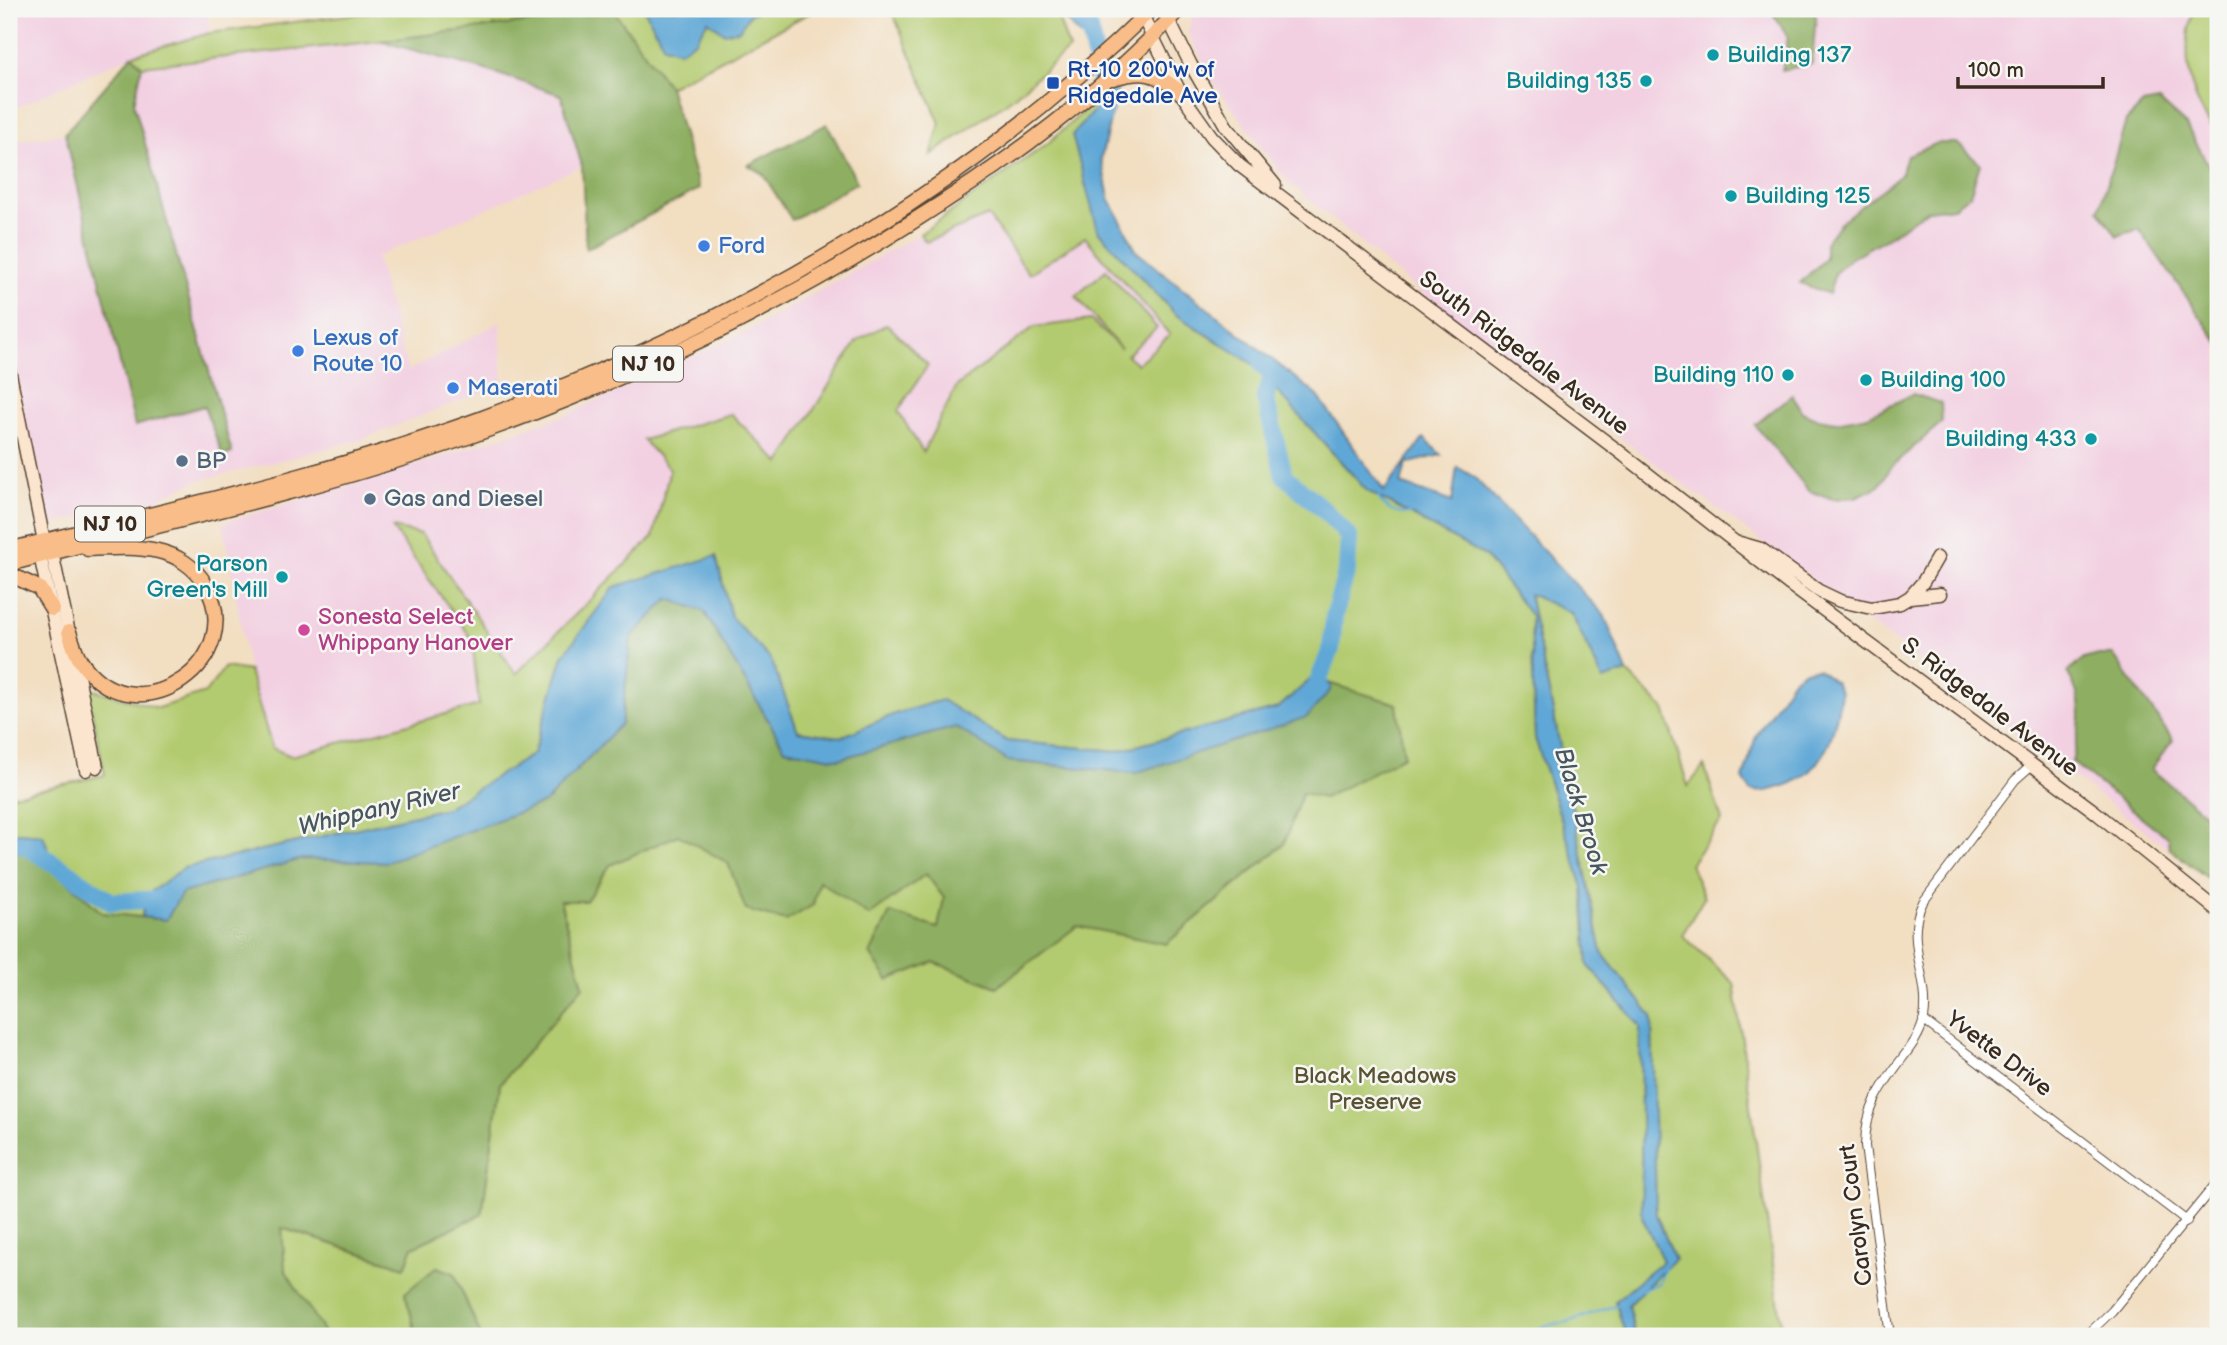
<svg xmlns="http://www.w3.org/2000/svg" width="2227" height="1345" font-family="'Balsamiq Sans',sans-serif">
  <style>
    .built { fill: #f2cfe1 }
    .green { fill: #b3cb70; stroke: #777a47; stroke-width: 2 }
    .forest { fill: #8eaf62; stroke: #646c40; stroke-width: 2 }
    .water { fill: #5fa7d6; stroke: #4d687a; stroke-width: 2 }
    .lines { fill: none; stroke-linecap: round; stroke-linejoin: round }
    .stream { stroke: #5fa7d6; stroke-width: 2.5 }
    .river { stroke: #5fa7d6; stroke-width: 18 }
    .street-casing { stroke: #564536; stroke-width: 10 }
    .secondary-casing { stroke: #564536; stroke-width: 15 }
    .primary-casing { stroke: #564536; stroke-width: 17 }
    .street { stroke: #fff; stroke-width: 8 }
    .secondary { stroke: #fce5cf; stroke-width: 12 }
    .primary { stroke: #f8bd88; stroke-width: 14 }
    .culture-dot { fill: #0f9aa8; stroke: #f6f6f2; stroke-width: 2.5 }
    .transit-dot { fill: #1a4fb4; stroke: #f6f6f2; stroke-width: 2.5 }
    .shop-dot { fill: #3f7fe0; stroke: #f6f6f2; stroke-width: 2.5 }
    .service-dot { fill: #5c6f8a; stroke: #f6f6f2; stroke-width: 2.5 }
    .hotel-dot { fill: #d1479c; stroke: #f6f6f2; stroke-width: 2.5 }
    .labels { text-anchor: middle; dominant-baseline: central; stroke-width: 5; stroke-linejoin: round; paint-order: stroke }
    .shield { fill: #f6f6f2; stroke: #73675e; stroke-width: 2 }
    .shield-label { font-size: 21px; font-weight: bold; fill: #3b2a1e }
    .culture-label { font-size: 23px; fill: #0d838f; stroke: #f6f6f2; text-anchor: end }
    .transit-label { font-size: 23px; fill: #164399; stroke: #f6f6f2; text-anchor: start }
    .shop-label { font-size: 23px; fill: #366cbe; stroke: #f6f6f2; text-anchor: start }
    .street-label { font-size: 23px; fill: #3b2a1e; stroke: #f6f6f2 }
    .service-label { font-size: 23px; fill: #4e5e75; stroke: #f6f6f2; text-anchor: start }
    .hotel-label { font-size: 23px; fill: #b23c85; stroke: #f6f6f2; text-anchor: start }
    .park-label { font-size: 23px; fill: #595232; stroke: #f6f6f2 }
    .water-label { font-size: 24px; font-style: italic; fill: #48565e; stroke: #f6f6f2 }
  </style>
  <rect width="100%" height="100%" fill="#f6f6f2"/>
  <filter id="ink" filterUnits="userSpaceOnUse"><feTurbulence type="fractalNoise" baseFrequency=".0143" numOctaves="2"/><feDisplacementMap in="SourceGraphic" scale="14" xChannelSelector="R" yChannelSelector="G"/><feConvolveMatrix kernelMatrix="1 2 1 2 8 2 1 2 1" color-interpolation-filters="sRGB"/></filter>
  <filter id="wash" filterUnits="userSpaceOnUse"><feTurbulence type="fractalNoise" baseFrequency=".00686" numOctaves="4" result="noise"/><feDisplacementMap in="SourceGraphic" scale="28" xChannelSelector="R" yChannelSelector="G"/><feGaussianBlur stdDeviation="1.57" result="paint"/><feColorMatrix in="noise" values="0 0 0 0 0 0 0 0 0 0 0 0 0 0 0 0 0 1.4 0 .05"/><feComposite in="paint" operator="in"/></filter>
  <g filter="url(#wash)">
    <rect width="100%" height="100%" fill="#f2dec1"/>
    <path class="built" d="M9,9H206L210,33L132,55L9,111Z
      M1200,9H2218V872L2209,879L1752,534L1420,292L1288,182L1215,85L1188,32L1192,19Z
      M380,41L486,70L561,95L582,166L376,257L408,371L500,322L503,384L360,440L194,482L153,501L46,525L9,375V142L65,133L135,426L204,406L232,453L134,104L142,66Z
      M988,216L1085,237L1170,335L1136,364L1091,321L957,386L923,453L857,341L780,463L643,440L670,469L653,537L515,674L422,534L393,528L472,639L479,705L291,756L272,748L249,671L223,523L435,459L566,415L746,332L920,234L926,242Z"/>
    <path class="green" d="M394,9H817L669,87L614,11L380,41L142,66L132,55L210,33Z
      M891,9H1055L1069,49L1011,99L931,155L940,123Z
      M2194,9H2218V123L2213,128C2187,93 2181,50 2194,9Z
      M1094,102L1097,107L1098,231L1175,314L1253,364L1367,491L1485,556L1531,616L1535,738L1583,887L1588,965L1640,1026L1642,1217L1663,1261L1615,1301L1626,1336H481L454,1273L405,1293L417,1336H326L285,1270L281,1228L405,1267L413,1247L482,1214L500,1084L583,986L560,900L586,901L610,865L678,834L728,863L746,910L819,880L926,874L944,898L938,929L888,980L934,962L997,987L1077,926L1166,944L1284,844L1302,793L1397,704L1312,678L1278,708L1118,751L1007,741L942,700L895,714L841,738L798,731L771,660L731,617L716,556L563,656L533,754L446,808L184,868L145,896L142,917L102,913L57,872L43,836L9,832V796L105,775L87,688L158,708L205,693L225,667L249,671L272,748L291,756L479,705L472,639L392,528L421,534L516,674L653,537L670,469L643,440L731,414L780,463L857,341L887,324L928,365L898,411L923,452L957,386L1034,327L1091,320L1121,349L1076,296L1106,270L1157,328L1127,355L1137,364L1170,335L1085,237L1029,274L988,216L926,242L920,234L1047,144Z
      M1529,593L1571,613L1603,680L1627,672L1664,709L1688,786L1704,766L1722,820L1690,864L1704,898L1682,935L1734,983L1783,1336H1635L1628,1305L1675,1259L1656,1215L1652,1016L1602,953Z"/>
    <path class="forest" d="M1770,9H1813L1816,16L1812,64L1782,70L1788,37Z
      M614,11L669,87L699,189L586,249L582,166L561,95L486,70L380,41Z
      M132,55L142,66L134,104L232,453L223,456L204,406L135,426L65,133Z
      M2159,101L2186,125L2210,168L2218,163V342L2139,229L2117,236L2099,210L2126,121L2143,104Z
      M827,124L857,182L792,220L763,174L748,165Z
      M1938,143H1957L1980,164L1970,195L1954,207L1927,210L1890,236L1851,258L1835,273L1829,294L1800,283L1825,259V243L1842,221L1901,175L1907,155Z
      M1913,394L1941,403L1942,422L1892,466L1879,486L1856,497L1833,499L1809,491L1755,425L1792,395L1802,412L1818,419L1836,422L1868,416Z
      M668,599L703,610L785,749L838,759L956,727L1008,761L1135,773L1329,691L1331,684L1397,704L1404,756L1324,798L1302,793L1284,844L1166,944L1077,926L997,987L934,962L888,980L870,954L890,913L938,928L944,898L926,874L869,916L819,881L813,905L786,921L746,910L728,863L678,835L610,865L586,901H560L583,986L500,1084L482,1214L413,1247L405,1267L282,1228L285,1270L326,1336H9V851L31,854L57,872L102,913L166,920L182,893L302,859L386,862L546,802L621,724L631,637Z
      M2099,655H2113L2173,740L2151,769L2218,825V872L2209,879L2169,848L2168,838L2072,762C2080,728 2087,703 2067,672L2084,659Z
      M437,1267L454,1273L481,1336H417L405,1293Z"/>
    <path class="water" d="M646,9H765L750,14L739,30L724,33L708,21L695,41L680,51L664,46L645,11Z
      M1056,9H1090L1095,27L1081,37Z
      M1119,83L1101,158L1109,198L1137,252L1318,396L1384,491L1424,438L1441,455L1406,464L1401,484L1452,502L1457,467L1474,477L1604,615L1627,672L1603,680L1571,613L1529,594L1602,953L1652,1016L1656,1215L1675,1259L1628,1305L1635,1336H1626L1615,1301L1663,1261L1642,1217L1640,1026L1588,965L1583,887L1535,738L1531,616L1485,556L1367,491L1253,364L1175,314L1098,231L1072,135L1096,108L1094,102Z
      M716,556L731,617L771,660L798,731L841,737L895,714L942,700L1007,741L1118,751L1278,708L1312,678L1331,684L1330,691L1307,717L1135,773L1008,761L956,727L838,759L785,749L704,611L668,599L631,637L621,724L546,802L386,862L302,859L182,893L166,920L142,917L145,896L184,868L446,808L533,754L563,656L614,587Z
      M1818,669L1835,682L1841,693C1835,732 1826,773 1784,786C1772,790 1764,793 1751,791L1743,779L1756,736L1794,678L1805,670Z
      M9,832L43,835L57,872L31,854L9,851Z"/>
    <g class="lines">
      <path class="stream" d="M1378,497C1386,510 1395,515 1410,514
        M1642,1290L1659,1283L1665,1267
        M1524,1336L1548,1325L1568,1322L1619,1304"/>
      <path class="river" d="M1085,9L1105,103L1102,118
        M1262,365L1273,376L1265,397L1284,475L1326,512L1349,537L1347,570L1334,616L1331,649L1314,692L1306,696
        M9,842L22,844L65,870L111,902L165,899"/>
    </g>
  </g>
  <g filter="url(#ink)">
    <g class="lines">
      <defs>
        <path id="street" d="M1923,1020L2187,1221
          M1890,1336L1865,1146C1865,1110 1880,1088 1901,1060C1911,1047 1921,1034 1924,1018C1931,978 1903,941 1923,902L2015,780L2032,765
          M2086,1336L2112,1311L2218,1181"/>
        <path id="secondary" d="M1139,9L1180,92L1212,137L1239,165L1621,453L1790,585L2094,811L2218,911
          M1163,9L1191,65L1226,126L1275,185
          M9,369L44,541L52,552L97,767
          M1740,543L1761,549L1819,591L1840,601L1872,608L1900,603L1910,597L1923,582L1937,558
          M43,548L40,555L86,770
          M1910,597L1940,594"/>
        <path id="primary" d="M1113,78C1145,69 1155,72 1180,92
          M9,550C166,510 327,475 480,419C726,328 964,194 1151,9
          M9,564C147,527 288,497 423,452C595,396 759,319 912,222C1009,161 1101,94 1179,9
          M9,574L39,588L52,609
          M69,632C73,644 76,656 84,666C139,737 250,660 205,584C195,567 177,555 158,551C135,546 111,548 88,549"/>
      </defs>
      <use href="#street" class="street-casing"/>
      <use href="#secondary" class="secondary-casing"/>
      <use href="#primary" class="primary-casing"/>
      <use href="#street" class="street"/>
      <use href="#secondary" class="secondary"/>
      <use href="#primary" class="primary"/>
    </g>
  </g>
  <g class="culture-dot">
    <circle cx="1713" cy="55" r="7"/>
    <circle cx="1646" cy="81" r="7"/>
    <circle cx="1731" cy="196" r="7"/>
    <circle cx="1788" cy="375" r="7"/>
    <circle cx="1866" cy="380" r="7"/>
    <circle cx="2091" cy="439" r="7"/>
    <circle cx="282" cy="577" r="7"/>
  </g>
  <rect class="transit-dot" x="1046" y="76" width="14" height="14" rx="3.5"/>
  <g class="shop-dot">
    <circle cx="704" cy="246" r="7"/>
    <circle cx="298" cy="351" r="7"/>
    <circle cx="453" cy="388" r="7"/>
  </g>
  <g class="service-dot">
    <circle cx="182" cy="461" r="7"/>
    <circle cx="370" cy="499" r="7"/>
  </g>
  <circle class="hotel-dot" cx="304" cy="630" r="7"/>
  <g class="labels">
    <g class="shield">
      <rect x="613" y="346.5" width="70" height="35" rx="5"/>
      <rect x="75" y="506.5" width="70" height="35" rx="5"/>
    </g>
    <g class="shield-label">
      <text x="648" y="364">NJ 10</text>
      <text x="110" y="524">NJ 10</text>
    </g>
    <g class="culture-label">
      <text x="1727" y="55" text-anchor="start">Building 137</text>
      <text x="1632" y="81">Building 135</text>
      <text x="1745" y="196" text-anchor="start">Building 125</text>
      <text x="1774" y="375">Building 110</text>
      <text x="1880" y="380" text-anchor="start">Building 100</text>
      <text x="2077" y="439">Building 433</text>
      <text x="268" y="564">Parson<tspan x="268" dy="26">Green's Mill</tspan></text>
    </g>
    <g class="transit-label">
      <text x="1067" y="70">Rt-10 200'w of<tspan x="1067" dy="26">Ridgedale Ave</tspan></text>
    </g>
    <g class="shop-label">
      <text x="718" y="246">Ford</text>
      <text x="312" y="338">Lexus of<tspan x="312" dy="26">Route 10</tspan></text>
      <text x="467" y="388">Maserati</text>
    </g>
    <g class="street-label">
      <text transform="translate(1524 353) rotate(37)">South Ridgedale Avenue</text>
      <text transform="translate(1990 707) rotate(37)">S. Ridgedale Avenue</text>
      <text transform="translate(1999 1054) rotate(37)">Yvette Drive</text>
      <text transform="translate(1856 1215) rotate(-97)">Carolyn Court</text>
    </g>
    <g class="service-label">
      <text x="196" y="461">BP</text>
      <text x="384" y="499">Gas and Diesel</text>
    </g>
    <g class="hotel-label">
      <text x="318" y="617">Sonesta Select<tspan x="318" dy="26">Whippany Hanover</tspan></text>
    </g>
    <g class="park-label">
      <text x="1375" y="1076">Black Meadows<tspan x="1375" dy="26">Preserve</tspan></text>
    </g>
    <g class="water-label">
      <text transform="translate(379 809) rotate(-13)">Whippany River</text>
      <text transform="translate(1581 811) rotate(73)">Black Brook</text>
    </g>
  </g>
  <rect width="2227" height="1345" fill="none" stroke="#f6f6f2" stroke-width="35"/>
  <path d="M1958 77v10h145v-10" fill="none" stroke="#3b2a1e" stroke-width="3.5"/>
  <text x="1968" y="77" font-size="21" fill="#3b2a1e" stroke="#f6f6f2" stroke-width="5" paint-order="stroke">100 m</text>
</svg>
